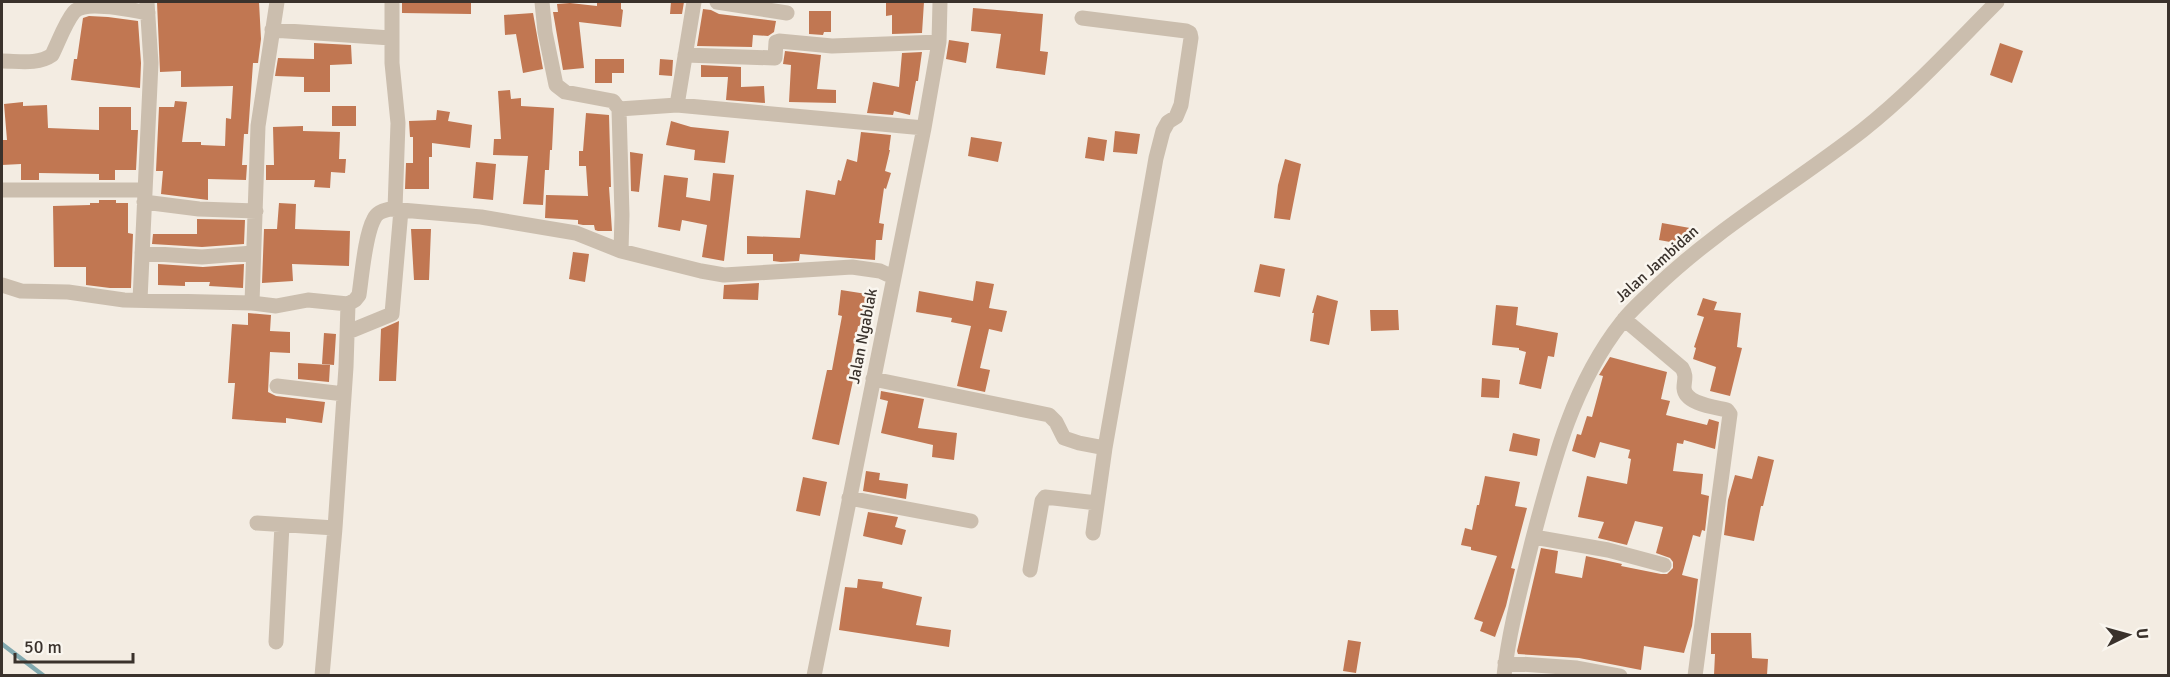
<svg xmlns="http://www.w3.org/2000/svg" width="2170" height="677" font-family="Signika,sans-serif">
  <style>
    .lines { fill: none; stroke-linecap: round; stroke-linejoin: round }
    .stream { stroke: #82a9af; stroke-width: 4.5 }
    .building { fill: #c17752 }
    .minor { stroke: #cbbeae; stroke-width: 15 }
    .labels { text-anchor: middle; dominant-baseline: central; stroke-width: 5; stroke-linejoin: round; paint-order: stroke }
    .street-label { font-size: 16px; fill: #3a322c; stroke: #faf6ef }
  </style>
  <rect width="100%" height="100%" fill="#f3ece2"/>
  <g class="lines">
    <path class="stream" d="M2,644L44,676"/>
  </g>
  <path class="building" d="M157,2H259L261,39L258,63H253L248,134H244L242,165H247L246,180L208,179V200L161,194L163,171H156L159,107H174L175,101L187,102L182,142H201V145L225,146L226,118L231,119L233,86L181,87V71L160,72Z
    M402,2H471V14L402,13Z
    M597,2H621V9L623,10L621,27L579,22L584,68L563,70L553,12H558L557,4L570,3L597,6Z
    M671,2H684L682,14H670Z
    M886,2H924L922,33L892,34V15L886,16Z
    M973,8L1043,14L1040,51L1048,52L1045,75L996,68L1001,34L971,31Z
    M703,9L711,10L719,14L776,21L774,32L768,36L753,35L752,47L697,46Z
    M809,11H831V32H824L823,35L809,34Z
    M533,13L543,69L523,73L516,34L505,35L504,15Z
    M89,16L108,17L138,21L141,63L140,88L71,80L74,59H77L83,18Z
    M949,40L969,43L966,63L946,59Z
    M314,43L351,45L352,64L330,65V92H304V77L275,76L278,58L314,59Z
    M2000,43L2023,51L2012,83L1990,75Z
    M785,51L821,55L817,89L836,90V103L789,102L791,65L783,64Z
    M922,52L918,81H916L910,115L894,111L893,115L867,113L873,82L899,87L902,53Z
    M595,59H624V73H612V83H595Z
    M660,59L673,60L672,76L659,75Z
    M701,65L741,67V87L764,86L765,103L726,100L728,77H701Z
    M510,90L511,99L521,98V106L554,108L552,150H550L549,170H545L543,205L523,204L528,156L493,155L494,139H501L498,91Z
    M23,102V106L47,105L48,128L99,130V107H131V130H138L136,170H115V180H99V174L39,173V180H21V164L2,165V140H7L4,104Z
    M332,106H356V126H332Z
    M437,110L450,112L448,121L472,125L470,148L432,143V157H429V189H405L406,163H413V137H410L409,121L436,120Z
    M586,113L609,115L611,187H609L612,231H598L595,230L594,225H583L578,224V220L545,218L546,195L588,196L586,166H579V151H583Z
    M671,121L691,127L729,131L725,163L694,160L695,150L666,145Z
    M303,126V131L340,132L339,159H346L345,173L331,172L330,188L314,187L315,180H266V165H274L273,127Z
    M1115,131L1140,134L1137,154L1113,152Z
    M861,132L891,135L889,150H890L885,171L891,173L886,189L884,188L879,223L884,224L882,240H876L875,260L800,254L799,261L781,262L773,261V254H747V236L800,238L806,190L835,195L838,180L841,181L847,159L857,162Z
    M971,137L1002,142L998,162L968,156Z
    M1088,137L1107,140L1104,161L1085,158Z
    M630,152L643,154L639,192L631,191Z
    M1285,159L1301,164L1290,220L1274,218L1278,185Z
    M476,162L496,164L493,200L473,198Z
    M713,173L734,175L724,261L702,257L707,225L682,220L680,231L658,227L664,175L688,178L686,197L710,201Z
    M99,200H116V203H128V233L133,234L131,288H110L86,285V267H54L53,206L90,205V203H99Z
    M279,203L296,204L295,229L350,231L349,266L292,264L293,281L262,283L264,229H277Z
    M197,219L245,220L244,244L202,247L152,244L153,234H197Z
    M1662,223L1690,228L1687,245L1659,240Z
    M411,229H431L429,280H414Z
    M573,252L589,254L585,282L569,279Z
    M158,264L203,267L244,264L243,288L209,286L210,282H185V286L158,285Z
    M1260,264L1285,269L1280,297L1254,292Z
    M976,281L994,284L989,308L1007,311L1002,332L989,329L980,368L990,370L985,392L957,386L971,326L951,322L952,318L916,312L919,291L973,301Z
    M759,283L758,300L723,299L724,285Z
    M841,290L873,295L869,327L858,326L849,374L854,376L839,445L812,439L827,370H832L842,316L838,315Z
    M1317,295L1338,301L1329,345L1310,341L1314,313H1312Z
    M1703,298L1717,302L1714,310L1741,313L1737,347L1742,348L1730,396L1710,391L1716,367L1693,359L1696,348L1694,347L1704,317L1697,315Z
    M1496,305L1518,307L1516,325L1558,333L1554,357L1548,356L1541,389L1519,384L1526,352L1519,350V348L1492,345Z
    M1370,310H1398L1399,330L1371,331Z
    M248,313L271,315L270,331L290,332V353L270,352L268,392L276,396L325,402L322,423L286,418V423L232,419L235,383H228L232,324L248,325Z
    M399,321L396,381H379L381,329Z
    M324,333L336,334L334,365L322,364Z
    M1610,357L1667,372L1661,399L1670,401L1666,415L1707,425L1709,419L1719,422L1715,449L1684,440L1683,444L1677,443L1673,471L1703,474L1701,494L1709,496L1705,531L1702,530L1700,537L1693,535L1682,575L1698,579L1692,626L1684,653L1644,646L1641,670L1579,658L1518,654L1517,651L1541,548L1558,551L1555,573L1582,578L1586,556L1622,564L1621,566L1661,574H1667L1673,568V562L1670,558L1656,553L1663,527L1635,521L1627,545L1598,538L1604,522L1578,517L1587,476L1627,484L1631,459L1628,458L1630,450L1600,442L1595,458L1572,451L1577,434L1581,435L1587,416L1592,417L1603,376L1599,375Z
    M298,363L330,365L329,382L298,379Z
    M1482,378L1500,380L1499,398L1481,397Z
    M881,391L924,399L918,428L957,433L954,460L932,457L933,445L881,433L888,401L880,399Z
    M1513,433L1540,439L1537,456L1509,451Z
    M1758,456L1774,460L1763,506H1761L1754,541L1724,535L1728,500L1735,475L1752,479Z
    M866,471L880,473L879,480L908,484L906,499L863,491Z
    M1485,476L1520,482L1515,506L1527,508L1511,568L1515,569L1506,606L1495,637L1480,631L1483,622L1474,619L1497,556L1471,550V547L1461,545L1465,528L1472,530L1477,505H1479Z
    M803,477L827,482L820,516L796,511Z
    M868,512L898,517L895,527L906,530L902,545L863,536Z
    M858,579L883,582L882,588L922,597L916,625L951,630L949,647L839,630L845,587L857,588Z
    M1711,633H1751L1752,658L1768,659L1767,675H1714L1715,654H1711Z
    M1348,640L1361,642L1356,673L1343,671Z"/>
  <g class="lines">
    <path class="minor" d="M392,2V63L398,123L395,209
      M542,2L545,32L556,85L565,92L613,101L619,109L622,215L621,251
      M717,2L787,13
      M1082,18L1186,31L1190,33L1191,38L1181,105L1176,117L1168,122L1163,131L1156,158L1105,448L1093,533
      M272,30L391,38
      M685,55L775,58L776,42L779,41L832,46L939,42
      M2,61C18,61 38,65 52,55C59,41 65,23 74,12C85,0 132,10 148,13
      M677,105L694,2
      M619,109L677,105L924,128
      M2,190H145
      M144,202L199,209L256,211
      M142,253L202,257L253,253
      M2,285L21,291L68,292L124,300L252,303L276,306L308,300L348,304L355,300L359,295C362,275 365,235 374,219C377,212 383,211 390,209L481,217L576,233L621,251L701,271L724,275L852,267L880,271L893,277
      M140,300L151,63L147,2
      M252,303L258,126L277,2
      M1624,319L1682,368C1687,376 1684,380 1684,388C1685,404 1714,407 1727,410L1730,414L1695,676
      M348,332L392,314L401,210
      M873,379L1049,415L1056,422L1064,438L1079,443L1105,448
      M277,386L344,394
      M849,498L971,521
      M257,523L335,528
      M1534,537L1608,550L1664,565
      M1030,570L1042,501L1045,497L1097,503
      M276,642L282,525
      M1505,663L1577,668L1620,676
      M322,676L335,528L346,367L348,304
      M814,676L924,128L939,42L940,2
      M1504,676C1509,630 1521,587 1532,542C1552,466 1572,385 1622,322C1631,310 1643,300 1654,289C1717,228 1794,184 1863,130C1911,92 1954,45 1997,2"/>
  </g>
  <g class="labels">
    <g class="street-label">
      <text transform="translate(1657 264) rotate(-42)">Jalan Jambidan</text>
      <text transform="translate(863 336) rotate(-79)">Jalan Ngablak</text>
    </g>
  </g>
  <rect width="2170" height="677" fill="none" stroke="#3a322c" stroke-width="6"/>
  <g transform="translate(2128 635) rotate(85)" stroke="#faf6ef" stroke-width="4.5" paint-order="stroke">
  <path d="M0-4.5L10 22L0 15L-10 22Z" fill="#3a322c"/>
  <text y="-9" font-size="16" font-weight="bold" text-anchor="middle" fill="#3a322c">U</text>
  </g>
  <path d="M15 653v9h118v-9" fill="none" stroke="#3a322c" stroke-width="3"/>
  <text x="24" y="653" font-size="18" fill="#3a322c" stroke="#faf6ef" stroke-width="4.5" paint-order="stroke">50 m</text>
</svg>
